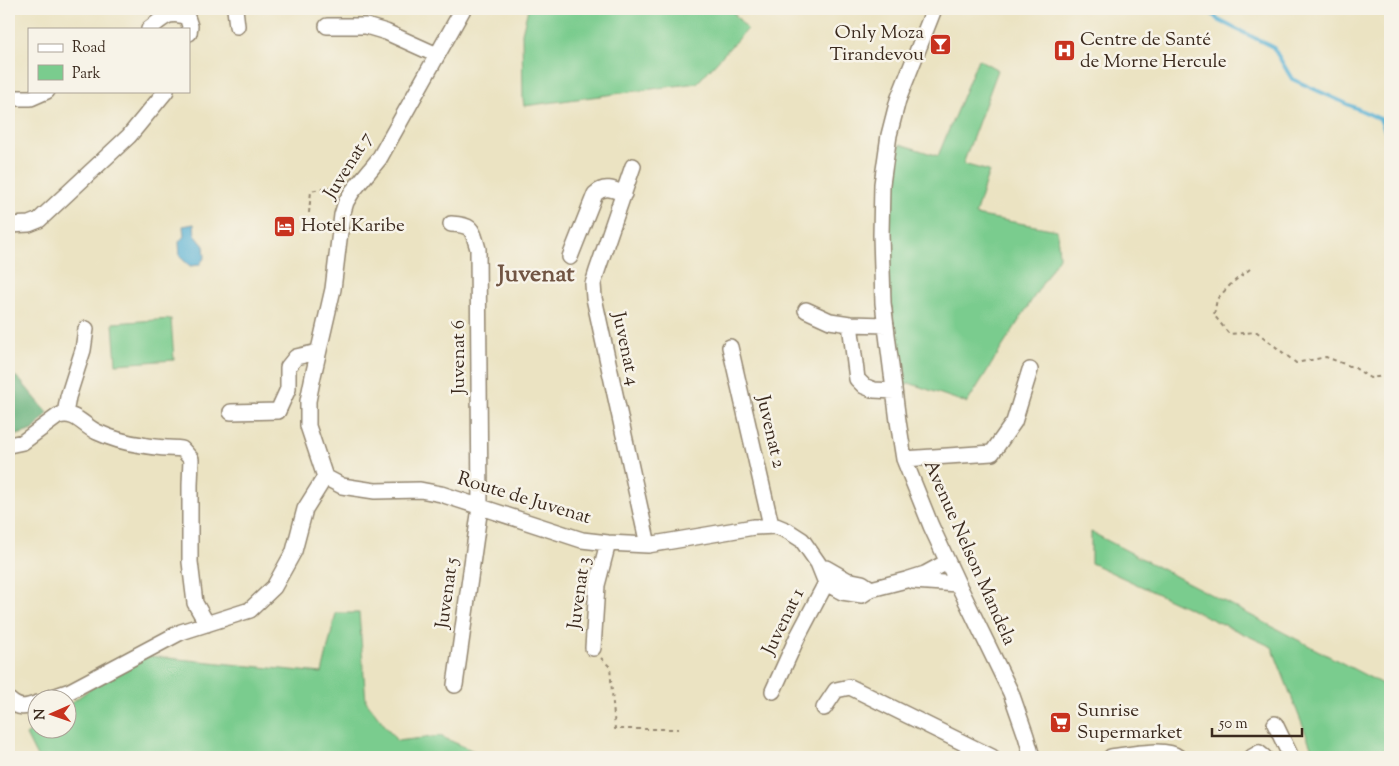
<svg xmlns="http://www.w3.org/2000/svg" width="1399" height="766" font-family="'Sorts Mill Goudy',serif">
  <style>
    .green { fill: #7acc8e; stroke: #5a7b56 }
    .forest { fill: #63b079; stroke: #4f6d4c }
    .water { fill: #56b1d4; stroke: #486e79 }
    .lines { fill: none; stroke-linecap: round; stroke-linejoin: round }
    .stream { stroke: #56b1d4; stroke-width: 4 }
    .minor-casing { stroke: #938670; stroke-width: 18 }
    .path { stroke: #938670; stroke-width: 2; stroke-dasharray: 4 4; stroke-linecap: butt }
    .minor { stroke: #fff; stroke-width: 15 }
    .labels { text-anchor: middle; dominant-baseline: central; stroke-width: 5; stroke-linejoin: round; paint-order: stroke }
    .poi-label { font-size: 19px; fill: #3b2a1e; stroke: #f7f3e8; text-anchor: start }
    .street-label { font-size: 19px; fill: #3b2a1e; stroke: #f7f3e8 }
    .district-label { font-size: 24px; font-weight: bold; fill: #715543; stroke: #f7f3e8 }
  </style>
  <rect width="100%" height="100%" fill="#f7f3e8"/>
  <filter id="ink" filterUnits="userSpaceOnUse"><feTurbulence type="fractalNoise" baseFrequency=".02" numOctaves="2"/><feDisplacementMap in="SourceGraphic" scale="10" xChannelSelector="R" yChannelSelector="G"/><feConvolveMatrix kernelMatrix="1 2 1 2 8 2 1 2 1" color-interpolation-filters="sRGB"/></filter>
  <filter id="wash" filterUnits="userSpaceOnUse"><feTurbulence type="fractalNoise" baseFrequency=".0096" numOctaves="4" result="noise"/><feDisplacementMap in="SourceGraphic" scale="20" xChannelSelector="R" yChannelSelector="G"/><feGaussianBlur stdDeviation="1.12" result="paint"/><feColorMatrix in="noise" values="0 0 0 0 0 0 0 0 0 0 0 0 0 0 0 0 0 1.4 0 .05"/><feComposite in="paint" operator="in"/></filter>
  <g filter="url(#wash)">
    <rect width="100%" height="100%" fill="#ebe3c2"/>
    <path class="green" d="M528,9H738L733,12L747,29L697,83L524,106L523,99L522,33Z
      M978,59L998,70L963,164L989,171L975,215L1057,230L1059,257L967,403L909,383L901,390L885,246L900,144L938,156Z
      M171,319L174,360L116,364L113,323Z
      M1091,532L1390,688V757H1315L1272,647L1091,563Z
      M336,613H359L366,701L397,741L440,736L487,757H37L26,735L37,727L38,728H68V705L137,655L322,673Z"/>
    <path class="forest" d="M9,372L19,379L48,413L33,430L11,437H9Z"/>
    <path class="water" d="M194,224L195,235L204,246L205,257L199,265L190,266L180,257L179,242L184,236L183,226Z"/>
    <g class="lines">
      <path class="stream" d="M1208,9L1218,20L1273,47L1292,79L1380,119L1390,122
        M1380,119L1390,142"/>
    </g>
  </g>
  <g filter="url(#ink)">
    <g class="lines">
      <defs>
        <path id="minor" d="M235,9L237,26
          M934,9L898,100L889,135L882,184L881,235L883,303L898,421L904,459L931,526L958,584L1011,693L1026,736L1032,757
          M327,26H366L386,32L437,55
          M149,29C164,18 168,10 187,17L190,26L189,33
          M9,98H31L47,91
          M633,166L597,271L593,284L594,298L648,545
          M451,224C473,225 472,229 478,249L480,507L455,685
          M9,225L29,224L39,220L129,136L166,91
          M570,257L595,194C604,185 613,189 624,194
          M806,310L830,321L850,324L886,325
          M850,324L857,379L864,386L874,390L894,391
          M730,347L771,525
          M231,412L278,411L288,389V367L296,357L318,352
          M65,414L68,397L83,350L86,329
          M9,445L23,442L58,416C76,411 82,425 97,432C110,438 127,443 142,445C155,448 169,448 182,449L191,459L190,485V562L195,603L207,624
          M904,459L992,453L1014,422L1030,370
          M325,477L342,486L355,488L375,491L420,490L441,494L582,540L608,543L648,545L754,527L776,526L788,531L802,540L818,563L826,583L842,592L862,595L871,589L906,580L925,574L947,562
          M325,477L308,426V401L313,376L333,289L342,215L346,202L352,192L379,159L463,9
          M826,568L847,580L862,583L871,589
          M913,581L958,584
          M593,648L597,585L608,543
          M773,691L797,638L826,583L834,573
          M50,698L70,691L181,632L250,610L274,587L294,551L305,509L325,477
          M9,700C19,709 24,708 38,703
          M824,708L836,690L850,687L992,757
          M1275,724L1291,757
          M1111,757C1127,755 1166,747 1178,757
          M1252,757L1259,753L1264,757"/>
      </defs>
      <use href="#minor" class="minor-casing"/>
      <path class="path" d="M356,164V144L367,135
        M309,213L311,191L339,185
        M1250,269L1232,283L1217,299L1214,315L1229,334L1257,332L1296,363L1326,357L1355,368L1370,378L1385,376L1390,377
        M601,658L610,667L615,729H679"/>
      <use href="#minor" class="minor"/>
    </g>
  </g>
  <defs>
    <symbol id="bar-square" viewBox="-11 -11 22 22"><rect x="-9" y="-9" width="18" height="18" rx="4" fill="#c8321e" stroke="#f7f3e8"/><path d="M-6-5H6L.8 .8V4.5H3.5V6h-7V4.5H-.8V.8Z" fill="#fff"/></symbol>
    <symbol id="hospital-square" viewBox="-11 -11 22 22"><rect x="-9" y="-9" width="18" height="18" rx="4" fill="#c8321e" stroke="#f7f3e8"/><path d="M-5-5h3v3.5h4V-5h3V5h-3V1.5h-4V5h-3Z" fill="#fff"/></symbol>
    <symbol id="hotel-square" viewBox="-11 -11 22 22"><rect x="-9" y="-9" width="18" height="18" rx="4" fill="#c8321e" stroke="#f7f3e8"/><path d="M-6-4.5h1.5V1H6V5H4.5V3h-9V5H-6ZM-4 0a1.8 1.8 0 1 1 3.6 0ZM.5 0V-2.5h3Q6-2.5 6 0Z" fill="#fff"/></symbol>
    <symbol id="supermarket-square" viewBox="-11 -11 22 22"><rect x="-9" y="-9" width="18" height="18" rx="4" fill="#c8321e" stroke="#f7f3e8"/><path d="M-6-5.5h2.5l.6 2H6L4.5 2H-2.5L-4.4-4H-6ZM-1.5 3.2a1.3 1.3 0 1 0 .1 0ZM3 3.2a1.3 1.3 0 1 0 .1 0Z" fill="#fff"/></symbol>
  </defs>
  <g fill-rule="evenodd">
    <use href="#bar-square" x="928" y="32" width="25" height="25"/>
    <use href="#hospital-square" x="1052" y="38" width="25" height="25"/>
    <use href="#hotel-square" x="272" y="214" width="25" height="25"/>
    <use href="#supermarket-square" x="1048" y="710" width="25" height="25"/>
  </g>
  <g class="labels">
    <g class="poi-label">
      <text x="924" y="33" text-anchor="end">Only Moza<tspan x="924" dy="22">Tirandevou</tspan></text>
      <text x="1080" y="40">Centre de Santé<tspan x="1080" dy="22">de Morne Hercule</tspan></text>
      <text x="301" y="226">Hotel Karibe</text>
      <text x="1077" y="711">Sunrise<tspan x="1077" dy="22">Supermarket</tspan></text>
    </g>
    <g class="street-label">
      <text transform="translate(349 166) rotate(-58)">Juvenat 7</text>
      <text transform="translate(625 349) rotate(78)">Juvenat 4</text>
      <text transform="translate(459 357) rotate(-90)">Juvenat 6</text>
      <text transform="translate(770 432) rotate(77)">Juvenat 2</text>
      <text transform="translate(524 499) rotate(17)">Route de Juvenat</text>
      <text transform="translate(969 553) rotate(66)">Avenue Nelson Mandela</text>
      <text transform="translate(448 593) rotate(-82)">Juvenat 5</text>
      <text transform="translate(580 593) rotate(-82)">Juvenat 3</text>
      <text transform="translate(784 622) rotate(-64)">Juvenat 1</text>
    </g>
    <g class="district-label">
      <text x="536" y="275">Juvenat</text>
    </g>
  </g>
  <rect width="1399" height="766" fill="none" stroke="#f7f3e8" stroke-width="30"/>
  <rect x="28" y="28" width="162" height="65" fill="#f7f3e8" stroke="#aca397"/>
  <rect x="38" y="44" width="25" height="8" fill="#ffffff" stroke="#aca397"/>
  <text x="72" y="52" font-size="15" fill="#3b2a1e">Road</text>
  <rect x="38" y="65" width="25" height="15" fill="#7acc8e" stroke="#aca397"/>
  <text x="72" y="78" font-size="15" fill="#3b2a1e">Park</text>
  <g transform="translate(52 714) rotate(268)"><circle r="24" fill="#f7f3e8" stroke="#aca397"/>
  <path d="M0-4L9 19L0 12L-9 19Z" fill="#c8321e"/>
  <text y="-8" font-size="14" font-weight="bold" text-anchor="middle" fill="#3b2a1e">N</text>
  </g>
  <path d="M1212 728v8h90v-8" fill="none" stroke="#3b2a1e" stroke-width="2.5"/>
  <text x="1219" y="728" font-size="15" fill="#3b2a1e" stroke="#f7f3e8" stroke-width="4" paint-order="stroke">50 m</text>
</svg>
